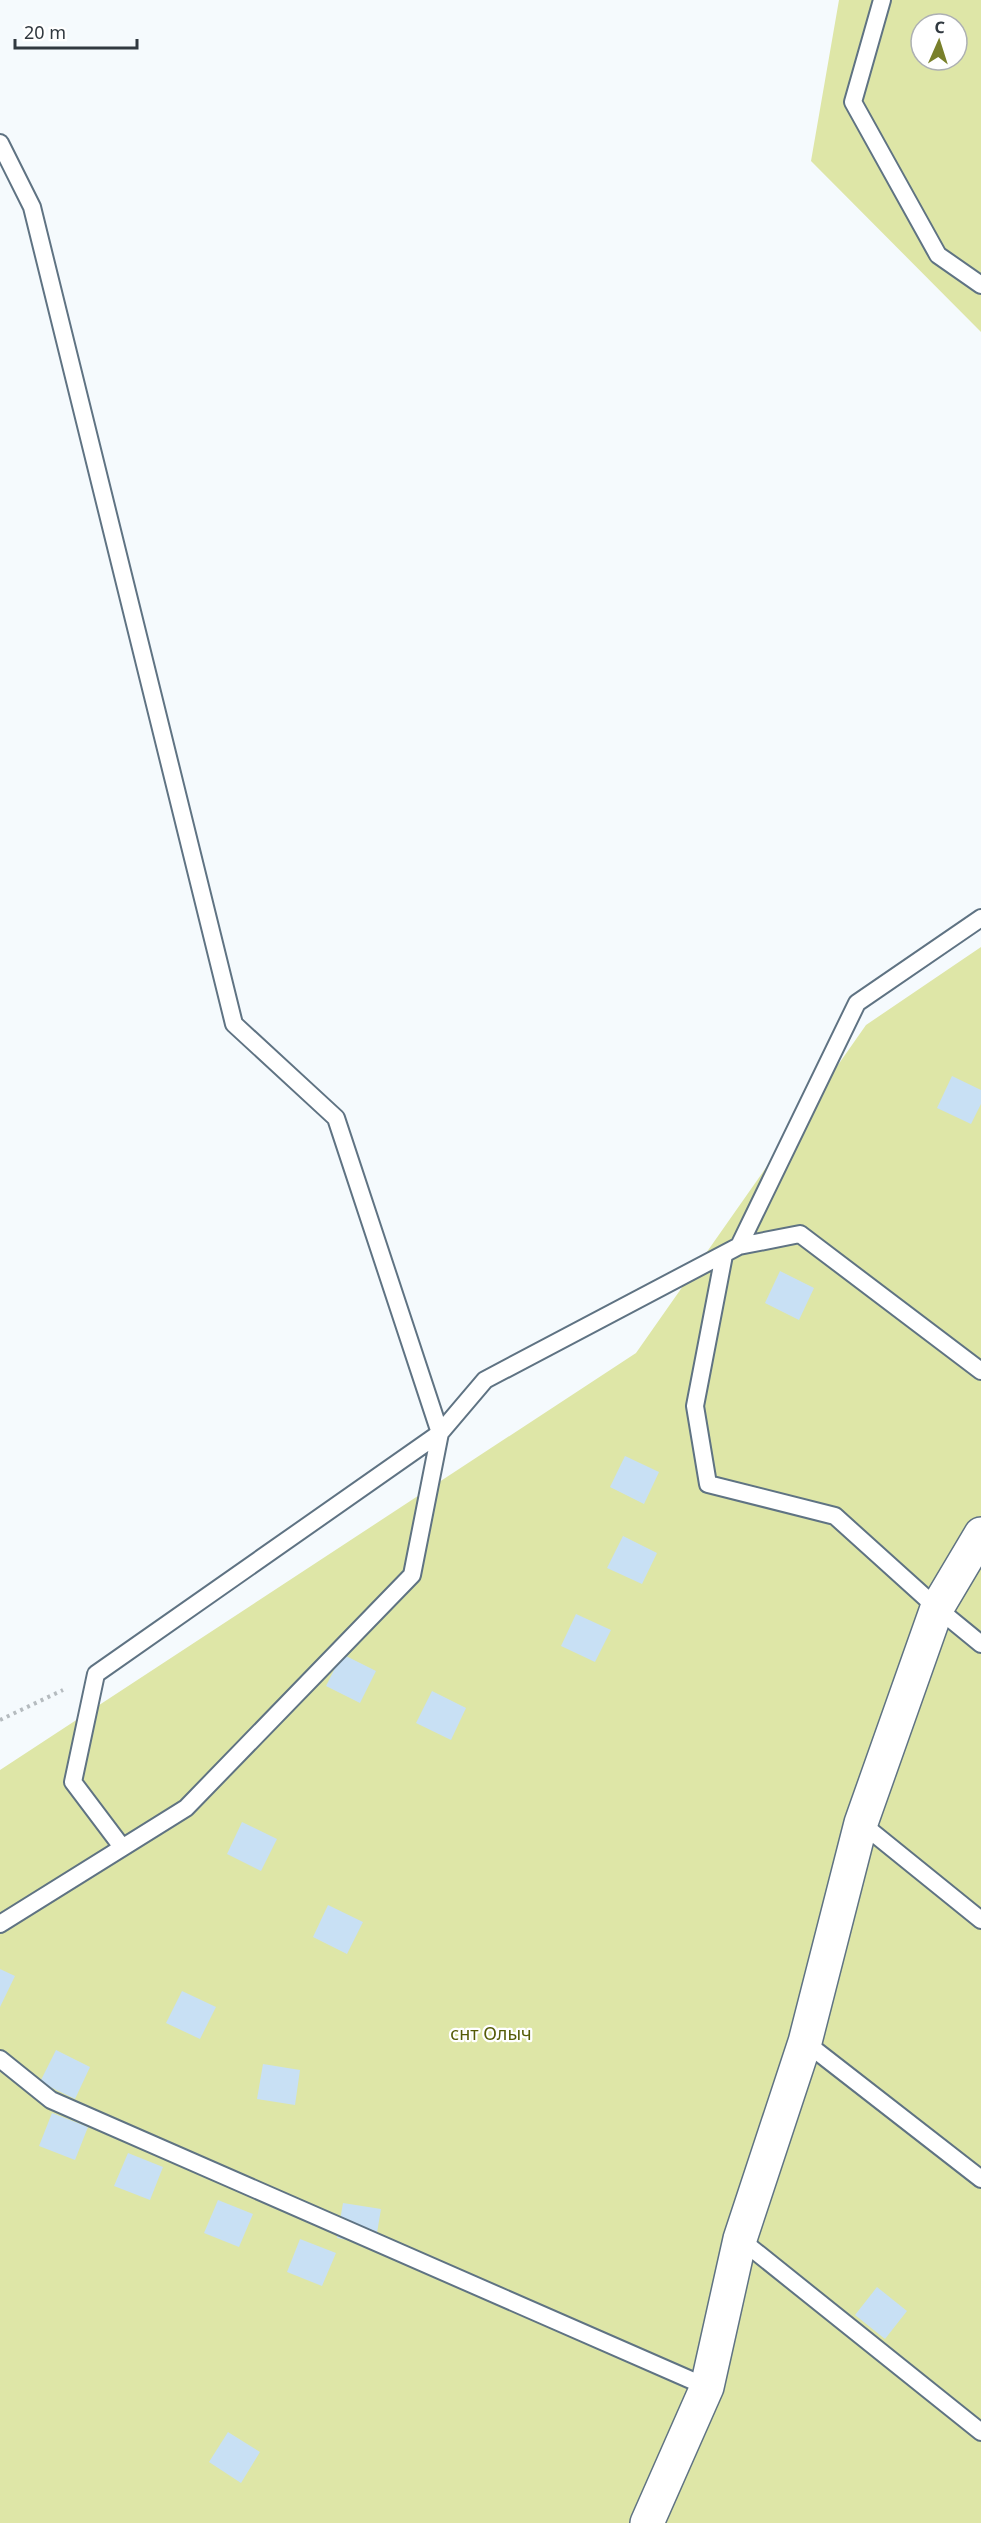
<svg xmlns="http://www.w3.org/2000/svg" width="981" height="2523" font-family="'Noto Sans',sans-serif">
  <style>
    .green { fill: #dee6a7; fill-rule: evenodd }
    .building { fill: #c8e0f4 }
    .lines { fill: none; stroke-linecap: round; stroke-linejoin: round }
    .service-casing { stroke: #5f7383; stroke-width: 20 }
    .minor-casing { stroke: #5f7383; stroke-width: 36 }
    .path { stroke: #b5bbbf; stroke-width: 4; stroke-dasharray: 3 4.5; stroke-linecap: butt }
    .service { stroke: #fff; stroke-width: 16 }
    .minor { stroke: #fff; stroke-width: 33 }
    .labels { text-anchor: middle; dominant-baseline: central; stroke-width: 4.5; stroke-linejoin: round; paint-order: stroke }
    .park-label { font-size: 18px; fill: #555b07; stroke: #fff }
  </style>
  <rect width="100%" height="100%" fill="#f5fafd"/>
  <path class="green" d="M839,0H981V332L811,161ZM921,24H957V60H921Z
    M981,947V2523H0V1770L636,1353L866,1025Z"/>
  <path class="building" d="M952,1076L981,1090V1104L971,1124L937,1108Z
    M780,1271L814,1288L799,1320L765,1303Z
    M625,1456L659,1472L644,1504L610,1487Z
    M623,1536L657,1553L642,1584L607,1568Z
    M576,1614L611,1630L595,1662L561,1646Z
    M342,1654L376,1671L360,1703L326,1686Z
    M432,1691L466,1708L451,1740L416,1723Z
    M242,1822L277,1839L261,1871L227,1854Z
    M328,1905L363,1922L347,1954L313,1937Z
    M0,1969L15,1976L0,2007Z
    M182,1991L216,2007L200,2039L166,2023Z
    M56,2050L90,2067L75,2099L40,2082Z
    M263,2064L300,2070L295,2105L257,2099Z
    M52,2113L88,2127L75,2160L39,2146Z
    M128,2153L163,2167L150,2200L114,2186Z
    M218,2200L253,2214L239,2247L204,2233Z
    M343,2203L381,2209L375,2245L337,2238Z
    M300,2239L336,2253L322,2286L287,2272Z
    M877,2287L907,2311L885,2339L855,2315Z
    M228,2432L260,2452L241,2483L209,2462Z"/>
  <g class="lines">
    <defs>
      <path id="service" d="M882,0L853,102L938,255L981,285
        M0,143L32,207L234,1024L336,1118L440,1433L412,1575L186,1808L0,1924
        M739,1246L800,1234L981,1371
        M724,1255L695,1406L708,1484L835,1516L937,1608L981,1644
        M861,1823L981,1920
        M122,1847L73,1782L96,1674L440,1433L485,1380L739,1246L857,1003L981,918
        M805,2042L981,2179
        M0,2059L51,2100L707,2387
        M740,2239L981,2432"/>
      <path id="minor" d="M647,2523L707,2387L740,2239L805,2042L861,1823L937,1608L981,1534"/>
    </defs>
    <use href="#service" class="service-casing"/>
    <use href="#minor" class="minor-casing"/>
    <path class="path" d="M0,1720L63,1690"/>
    <use href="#service" class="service"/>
    <use href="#minor" class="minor"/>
  </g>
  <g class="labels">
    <g class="park-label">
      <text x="491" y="2033">снт Олыч</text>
    </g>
  </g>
  <g transform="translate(939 42) rotate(3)"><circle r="28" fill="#ffffff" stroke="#adb0b3" stroke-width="1.5"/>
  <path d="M0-4.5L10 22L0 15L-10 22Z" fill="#79802b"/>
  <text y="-9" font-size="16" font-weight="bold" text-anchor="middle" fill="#313940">С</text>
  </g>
  <path d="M15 39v9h122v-9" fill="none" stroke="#313940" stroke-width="3"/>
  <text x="24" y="39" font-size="18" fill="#313940" stroke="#ffffff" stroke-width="4.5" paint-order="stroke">20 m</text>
</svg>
